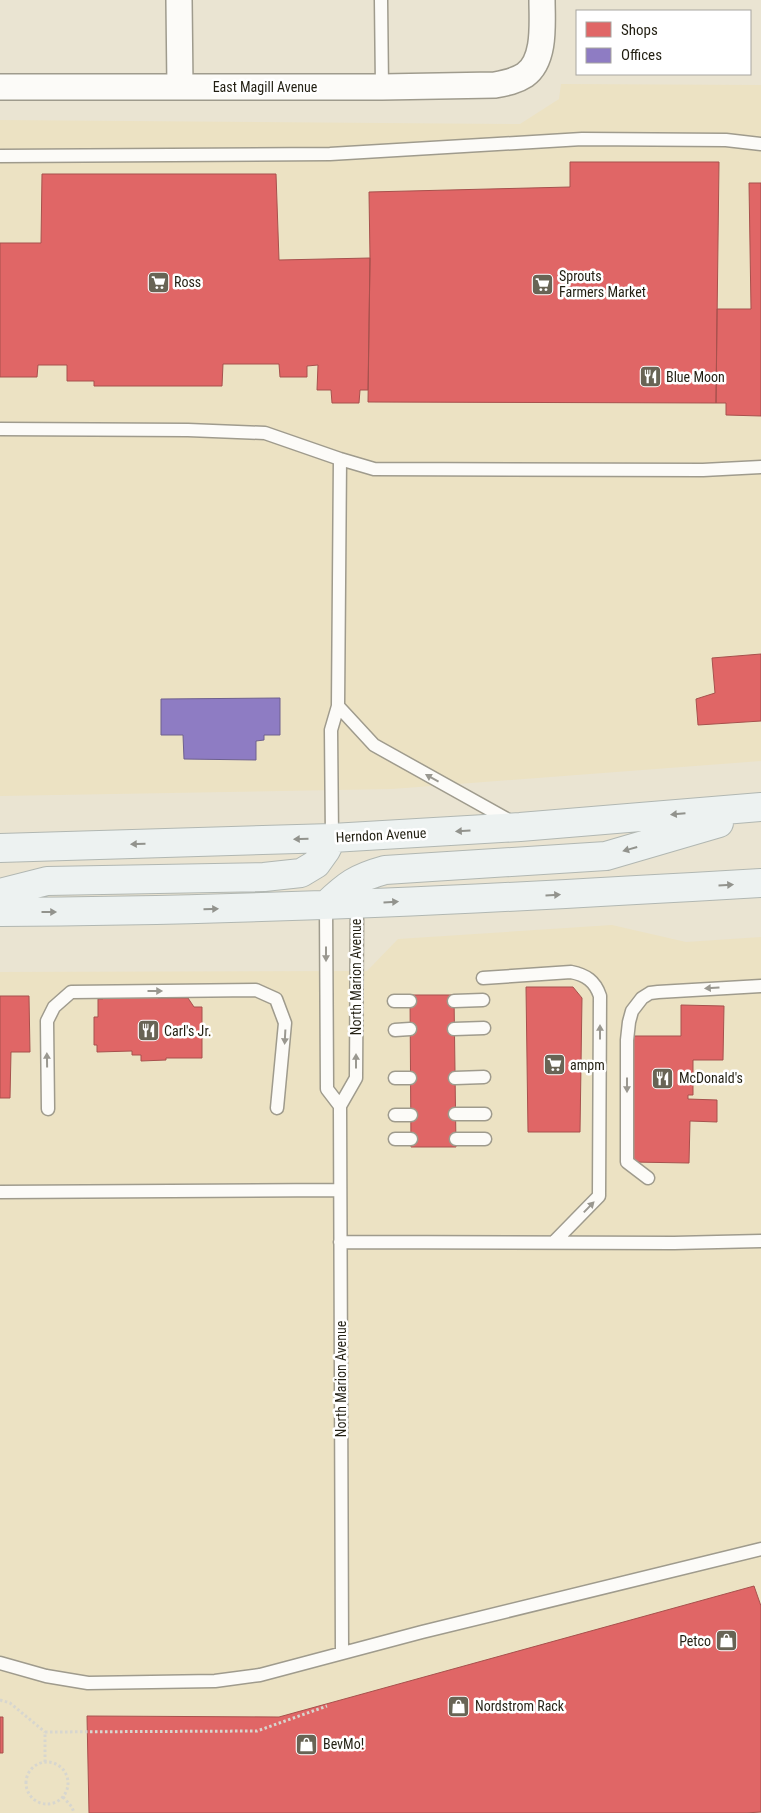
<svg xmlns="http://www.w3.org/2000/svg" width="761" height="1813" font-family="'Roboto Condensed',sans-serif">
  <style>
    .built { fill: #ece2c3 }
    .shops { fill: #e06666; stroke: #a7514d }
    .offices { fill: #8e7cc3; stroke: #6e608e }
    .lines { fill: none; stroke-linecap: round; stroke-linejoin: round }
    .service-casing { stroke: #9f9b8d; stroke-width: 15 }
    .minor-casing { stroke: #9f9b8d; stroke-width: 28 }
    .primary-casing { stroke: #b1b7b2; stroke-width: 30 }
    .path { stroke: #d7d6cf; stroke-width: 3; stroke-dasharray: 2.5 2.5; stroke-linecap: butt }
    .service { stroke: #fcfbf8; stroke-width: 12 }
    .minor { stroke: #fcfbf8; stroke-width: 25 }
    .primary { stroke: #edf2f1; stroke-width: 28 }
    .oneway { fill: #9a9890 }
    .oneway2 { fill: #92938d }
    .labels { text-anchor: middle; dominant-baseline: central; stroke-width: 5; stroke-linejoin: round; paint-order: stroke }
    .street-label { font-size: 14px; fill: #221f12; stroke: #fff }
    .poi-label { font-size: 14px; fill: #221f12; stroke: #fff; text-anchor: start }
  </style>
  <rect width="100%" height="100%" fill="#eae4d2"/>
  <path class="built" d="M561,84L761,85V761L392,789L0,796V120L520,124L559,99Z
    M612,925L686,942L761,937V1813H0V972L367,971L398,939Z"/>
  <path class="shops" d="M570,162H719L716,403L368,402L370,258L369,192L570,187Z
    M42,174H276L279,260L370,258L368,390H360L359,403H332L331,390H317L318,365L307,366V377H280L279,364H223L222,386H94V381H67V365H38L37,377H0V243H41Z
    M749,183H761V416L726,415V403H716L717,309H751Z
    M761,654V721L698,725L696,699L715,693L712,658Z
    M526,987H573L582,998L580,1132H528Z
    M158,994V998H188L194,1007H202V1058H166V1060L141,1061V1055H132V1051L97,1052V1045H94V1017H98V999H103V995Z
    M410,995H454L456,1147H411Z
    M0,996H29L30,1052H11L10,1098H0Z
    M681,1005L724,1006L723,1060H693V1095H688V1099L717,1100V1122L690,1121L689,1163L632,1162L633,1036H681Z
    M754,1586L761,1606V1812L745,1813H89L87,1716L279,1717Z
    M0,1717H3V1753H0Z"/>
  <path class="offices" d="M280,698V735H264V740L256,741V760L184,759L183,735H161V699Z"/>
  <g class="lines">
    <defs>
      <path id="service" d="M381,0L382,87
        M0,156L330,154L582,139L726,140L761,144
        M0,429L188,430L265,433L340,459L374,469L703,470L761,467
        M338,706L374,745L512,822
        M332,838L331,730L338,706L340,459
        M326,905L327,1089L340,1106
        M483,978L571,972C586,975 595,981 600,996L599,1196L554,1242
        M394,1001H410
        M454,1001L483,1000
        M454,1029L484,1028
        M395,1030L410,1029
        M395,1078H410
        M455,1078L484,1077
        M48,1109L47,1021L54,1007L71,992L256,990L276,999L285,1023L277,1108
        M455,1114H485
        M395,1115H411
        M395,1139H411
        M456,1139H485
        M648,1178L627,1162V1040L629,1022L632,1011L642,998L650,993L658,992L761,986
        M0,1192L340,1190
        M340,1242L674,1243L761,1241
        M342,1653L340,1106L356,1078L357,904
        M0,1663L46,1676L88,1683L215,1681L260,1675L422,1632L761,1549"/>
      <path id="minor" d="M179,0L180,87
        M0,87H382L495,85C506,83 516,81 525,75C546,60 542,22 542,0"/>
      <path id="primary" d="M0,848L332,838L520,827L761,807
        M0,893L47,881L264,877L301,873L316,864L326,850L332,838
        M326,905C347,885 356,878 385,870L606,856L719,823
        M0,912C254,911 507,898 761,883"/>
    </defs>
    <use href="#service" class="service-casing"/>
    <use href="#minor" class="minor-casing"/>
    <use href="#primary" class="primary-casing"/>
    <path class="path" d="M0,1700L10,1703L45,1732
      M26 1783a21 21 0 1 1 42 0a21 21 0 1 1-42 0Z
      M45,1762V1732L257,1731L327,1706
      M63,1797L72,1807L74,1813"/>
    <use href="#service" class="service"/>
    <use href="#minor" class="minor"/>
    <use href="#primary" class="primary"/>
  </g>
  <defs><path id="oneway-solid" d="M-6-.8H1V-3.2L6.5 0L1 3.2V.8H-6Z" transform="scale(1.25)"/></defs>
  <g class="oneway">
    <use href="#oneway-solid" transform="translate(432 778) rotate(-151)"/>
    <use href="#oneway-solid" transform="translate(326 954) rotate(90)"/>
    <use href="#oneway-solid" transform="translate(712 988) rotate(176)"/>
    <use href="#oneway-solid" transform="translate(155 991)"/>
    <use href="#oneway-solid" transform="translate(600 1032) rotate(-90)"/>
    <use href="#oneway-solid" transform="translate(285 1037) rotate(93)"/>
    <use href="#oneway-solid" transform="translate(47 1060) rotate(-91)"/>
    <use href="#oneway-solid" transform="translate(356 1061) rotate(-90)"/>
    <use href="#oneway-solid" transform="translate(627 1085) rotate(90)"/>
    <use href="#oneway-solid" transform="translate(589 1207) rotate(-46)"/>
  </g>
  <g class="oneway2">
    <use href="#oneway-solid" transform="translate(678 814) rotate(175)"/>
    <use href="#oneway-solid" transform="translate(463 831) rotate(177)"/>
    <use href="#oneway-solid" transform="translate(301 839) rotate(178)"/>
    <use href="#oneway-solid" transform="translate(138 844) rotate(178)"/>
    <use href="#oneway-solid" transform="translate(630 849) rotate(164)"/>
    <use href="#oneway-solid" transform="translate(726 885) rotate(-3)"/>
    <use href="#oneway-solid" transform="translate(553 895) rotate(-3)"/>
    <use href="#oneway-solid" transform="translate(391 902) rotate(-3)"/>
    <use href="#oneway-solid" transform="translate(211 909) rotate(-2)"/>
    <use href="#oneway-solid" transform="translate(49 912)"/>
  </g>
  <defs>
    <symbol id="supermarket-square" viewBox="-11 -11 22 22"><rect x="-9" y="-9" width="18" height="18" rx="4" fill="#686455" stroke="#fff"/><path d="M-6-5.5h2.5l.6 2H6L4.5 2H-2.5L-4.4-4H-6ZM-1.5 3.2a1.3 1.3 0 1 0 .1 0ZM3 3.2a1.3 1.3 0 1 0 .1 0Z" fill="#fff"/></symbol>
    <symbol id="restaurant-square" viewBox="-11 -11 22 22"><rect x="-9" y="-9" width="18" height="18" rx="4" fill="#686455" stroke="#fff"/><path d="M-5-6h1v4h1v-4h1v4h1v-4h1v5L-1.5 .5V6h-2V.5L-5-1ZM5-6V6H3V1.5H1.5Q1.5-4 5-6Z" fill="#fff"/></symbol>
    <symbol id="shop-square" viewBox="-11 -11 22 22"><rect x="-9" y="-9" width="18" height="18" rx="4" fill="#686455" stroke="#fff"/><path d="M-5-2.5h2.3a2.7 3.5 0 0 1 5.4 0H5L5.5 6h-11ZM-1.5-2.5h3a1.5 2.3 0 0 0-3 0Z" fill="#fff"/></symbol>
  </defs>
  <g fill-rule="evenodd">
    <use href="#supermarket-square" x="146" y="270" width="25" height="25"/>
    <use href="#supermarket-square" x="530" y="272" width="25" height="25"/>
    <use href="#restaurant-square" x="638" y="364" width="25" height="25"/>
    <use href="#restaurant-square" x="136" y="1018" width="25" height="25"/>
    <use href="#supermarket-square" x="542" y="1052" width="25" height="25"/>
    <use href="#restaurant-square" x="650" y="1066" width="25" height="25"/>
    <use href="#shop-square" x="714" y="1628" width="25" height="25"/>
    <use href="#shop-square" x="446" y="1694" width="25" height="25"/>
    <use href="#shop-square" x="294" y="1732" width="25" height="25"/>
  </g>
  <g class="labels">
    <g class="street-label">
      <text x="265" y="87">East Magill Avenue</text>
      <text transform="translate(381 835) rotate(-3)">Herndon Avenue</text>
      <text transform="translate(356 977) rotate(-90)">North Marion Avenue</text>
      <text transform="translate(341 1379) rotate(-90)">North Marion Avenue</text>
    </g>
    <g class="poi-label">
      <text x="559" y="276">Sprouts<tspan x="559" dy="16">Farmers Market</tspan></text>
      <text x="174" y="282">Ross</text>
      <text x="666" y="377">Blue Moon</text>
      <text x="164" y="1031">Carl's Jr.</text>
      <text x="570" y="1065">ampm</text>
      <text x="679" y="1078">McDonald's</text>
      <text x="711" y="1641" text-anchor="end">Petco</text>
      <text x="475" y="1706">Nordstrom Rack</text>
      <text x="323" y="1744">BevMo!</text>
    </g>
  </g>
  <rect x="576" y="10" width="175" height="65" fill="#ffffff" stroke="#a7a5a0"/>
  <rect x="586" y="22" width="25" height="15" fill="#e06666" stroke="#a7a5a0"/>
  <text x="621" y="35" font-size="15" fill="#221f12">Shops</text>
  <rect x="586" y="48" width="25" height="15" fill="#8e7cc3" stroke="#a7a5a0"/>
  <text x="621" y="60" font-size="15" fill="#221f12">Offices</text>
</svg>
